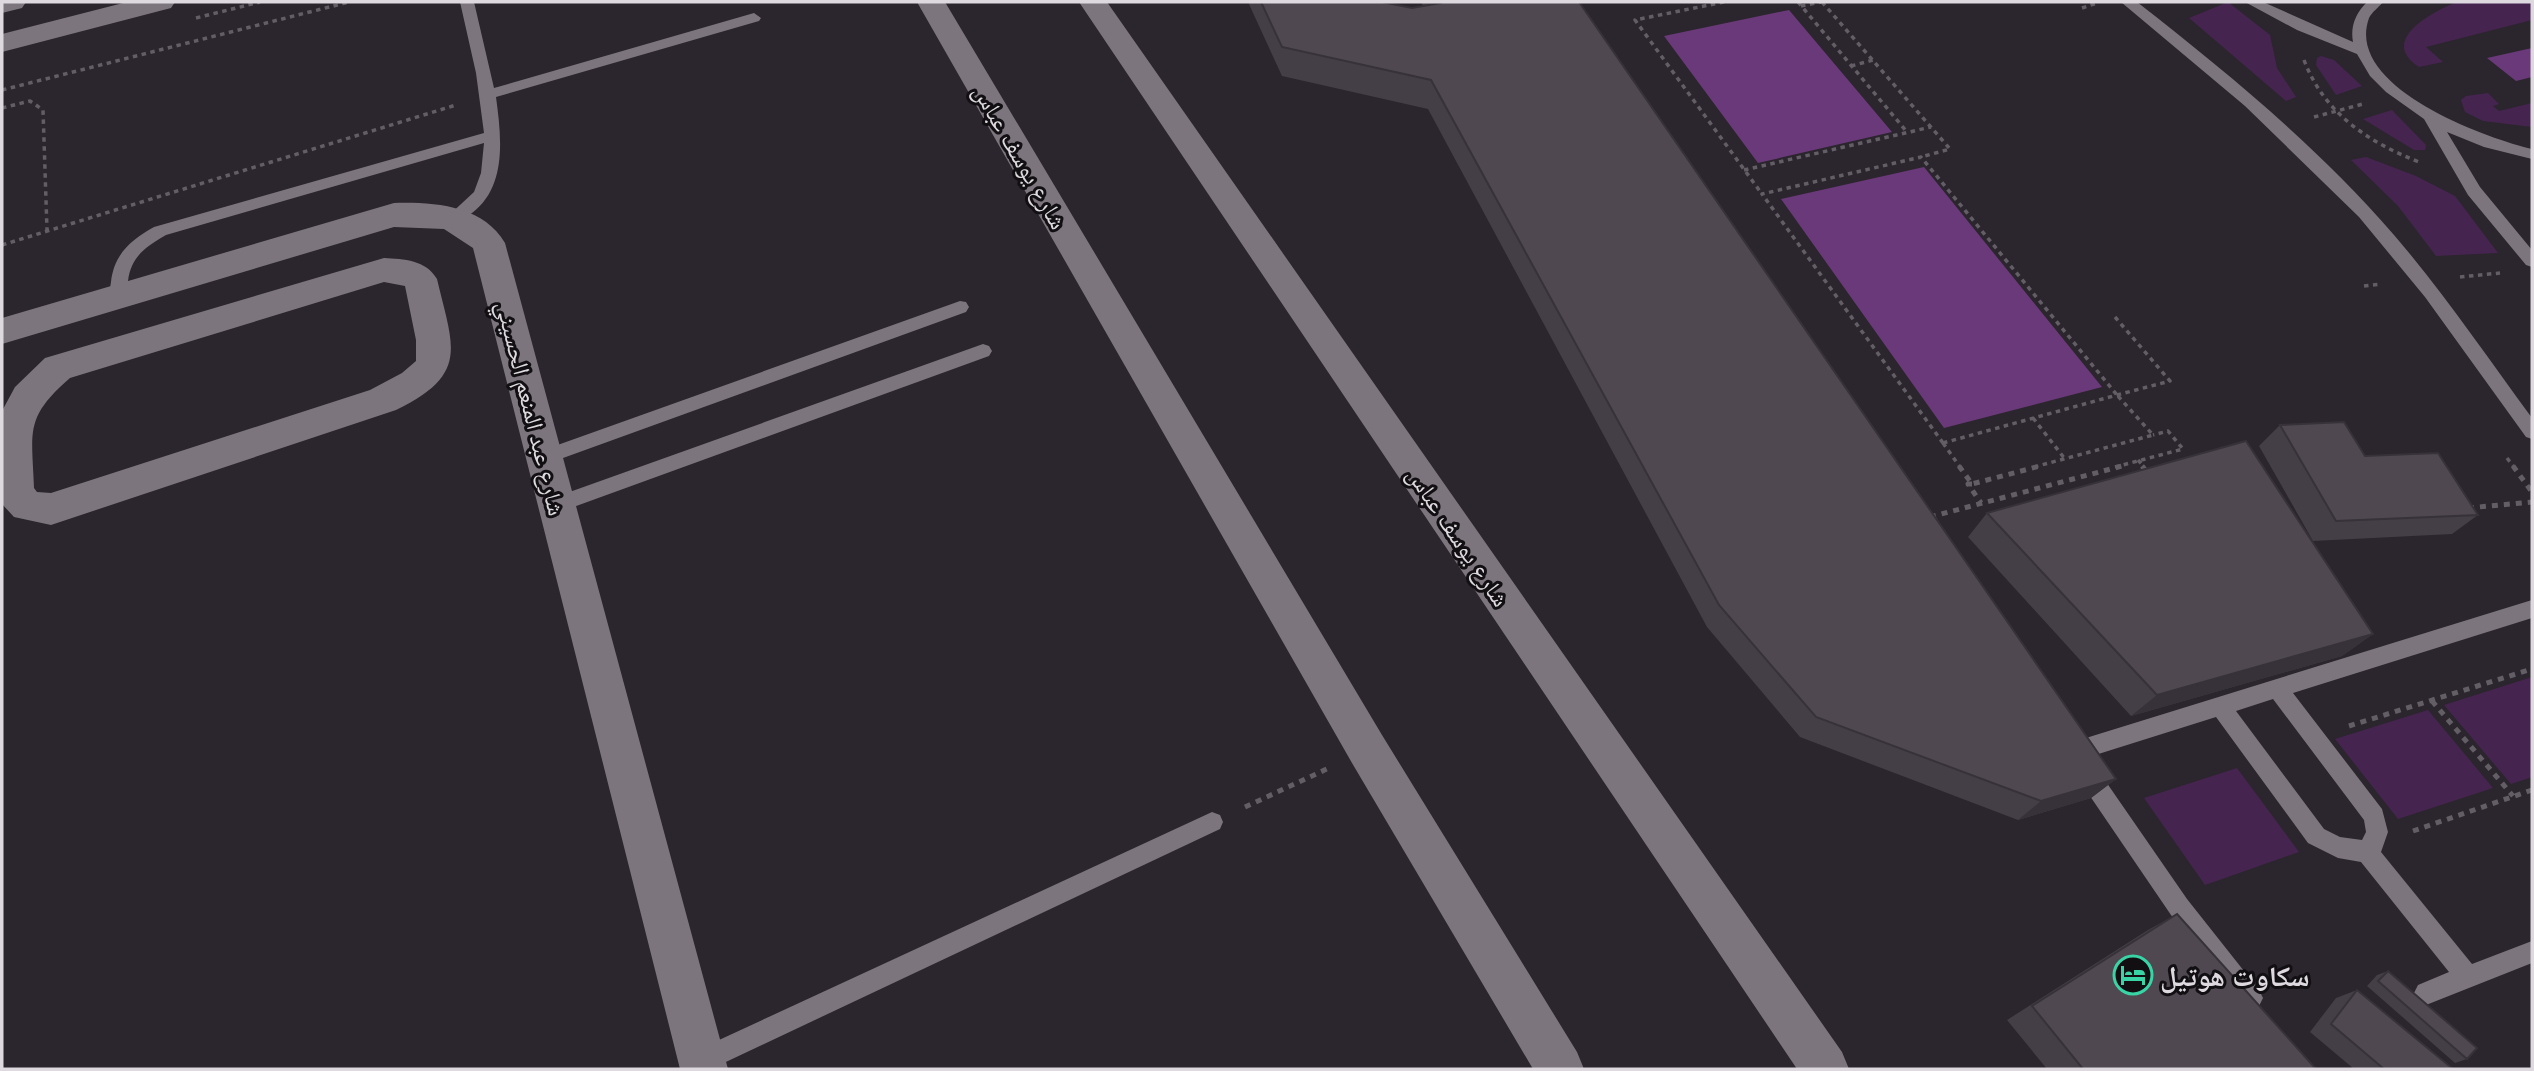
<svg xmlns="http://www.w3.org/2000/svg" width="2534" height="1071" font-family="'Open Sans','Noto Naskh Arabic',sans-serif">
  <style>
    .green { fill: #45254f }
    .water { fill: #6a3979 }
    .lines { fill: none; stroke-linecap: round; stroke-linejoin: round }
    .path-far1 { stroke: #635e65; stroke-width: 3.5; stroke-dasharray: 4.5 4.5; stroke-linecap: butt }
    .path { stroke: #635e65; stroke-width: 5; stroke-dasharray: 6 6; stroke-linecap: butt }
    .service { fill: #7c757e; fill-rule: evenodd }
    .minor { fill: #7c757e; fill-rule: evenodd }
    .tertiary { fill: #7c757e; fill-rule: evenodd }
    .secondary { fill: #7c757e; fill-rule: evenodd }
    .wall { fill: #443e46 }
    .shaded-wall { fill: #373239 }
    .building { fill: #4f4851; stroke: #373239; stroke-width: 2 }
    .labels { text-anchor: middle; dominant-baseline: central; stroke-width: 6; stroke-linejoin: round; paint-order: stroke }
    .street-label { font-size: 24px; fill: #ddd9df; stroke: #120f13 }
    .near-poi-label { font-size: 28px; font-weight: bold; fill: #ddd9df; stroke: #120f13; text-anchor: start }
  </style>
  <rect width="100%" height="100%" fill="#2b252d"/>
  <path class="green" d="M2228,2L2270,35L2277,68L2296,97L2286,101L2189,18Z
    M2457,2H2532V20L2426,47L2443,62L2419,67C2378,41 2431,12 2457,2Z
    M2321,56L2334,60L2362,86L2336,95L2316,65L2317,58Z
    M2488,93L2499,104L2493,106L2499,111L2532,103V127L2483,121L2465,112L2461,100L2466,96Z
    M2392,110L2426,145L2425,150H2414L2363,119Z
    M2366,157L2416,176L2455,196L2498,253L2436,256L2398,206L2351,160Z
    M2532,677V777L2511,784L2444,705Z
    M2428,710L2493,788L2398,819L2335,739Z
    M2237,768L2299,852L2205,885L2144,798Z"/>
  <path class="water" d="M1789,10L1892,132L1758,163L1664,36Z
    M2532,48V77L2516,81L2487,58Z
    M1924,167L2102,387L1944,428L1781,199Z"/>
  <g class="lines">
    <path class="path-far1" d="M1724,2L1635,20L1762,194
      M1798,2L1907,132
      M1822,2L1950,149L1921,157
      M1801,6L1821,2
      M2082,8L2097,3
      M196,18L260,2
      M2304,60C2324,113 2368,142 2419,162
      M1851,66L1873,60
      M2,90L349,2
      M2,108L30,101L43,110L47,230
      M2314,117L2363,104
      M1744,170L1931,127
      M2,245L456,105
      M2460,277L2500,273
      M2364,286L2381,284
      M2115,317L2170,381L2117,395
      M2033,418L2065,459
      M1943,443L1960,467
      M1943,443L1762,194L1921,157L2117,395
      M1943,443L2117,395
      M2507,458L2514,467
      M2138,460L2144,467
      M2034,467L2153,435L2117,395
      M2115,467L2183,449L2168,431L2153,435"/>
    <path class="path" d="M1959,466L1972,484L2040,466
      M2142,466L2148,473
      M2513,466L2532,492
      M1972,484H1968L1981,503
      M2468,508L2532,502
      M1930,517L2122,466
      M2432,701L2513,796
      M2349,726L2532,669
      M1245,807L1329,768
      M2413,831L2532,790"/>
    <path class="service" d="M460,2H474L494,88L754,13L761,18L759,21L496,97C501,135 508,186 472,213C464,219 458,225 448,222L446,218L474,192L481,173L484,143L166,235C145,247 131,257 128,281C127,289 128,296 124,303H112C108,296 110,289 111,282C114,254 131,240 154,227L484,133L476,73Z
      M2121,2H2137C2228,73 2318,147 2394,235C2444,293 2487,357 2532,418V439L2526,437L2425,297L2359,217L2245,106Z
      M2245,2H2263L2353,42C2350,26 2356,13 2367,2H2383C2379,7 2372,12 2369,18C2344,87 2485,138 2532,149V159L2484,147L2447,132L2480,187L2532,250V267L2526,265L2468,195L2424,119L2386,92L2370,76L2357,54L2297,30Z
      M960,301L966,302L969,307L966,312L552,462L545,464L538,462L536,457L538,452Z
      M983,344L989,346L992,351L989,356L557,513L550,511L548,505L550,499Z
      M2532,600V618L2293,693L2382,809L2388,832L2381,852L2472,964L2532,941V963L2426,1005L2418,1001L2414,993L2418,985L2449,972L2361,862L2338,858L2308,843L2216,717L2073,762L2065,759L2062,752L2065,745L2073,742ZM2273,699L2364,820L2366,832L2362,840L2340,837L2324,829L2236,711Z
      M2085,760L2093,763L2187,899L2259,990L2263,998L2259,1006L2251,1010L2243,1006L2171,915L2077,777L2074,770L2077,763Z
      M1212,812L1220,815L1223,822L1220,829L711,1069H693L690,1061L693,1052Z"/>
    <path class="minor" d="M394,203C433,202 483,205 505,243L728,1069H680L473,248L444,229L394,227L2,344V318Z
      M384,258C404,259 426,260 437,279C453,347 470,374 396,410L51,525L14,517L2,504V411L15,387L45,358ZM384,282L405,286L416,340V361L402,373L370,390L51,493L37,492L34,488C32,431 24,418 70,378Z"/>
    <path class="tertiary" d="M2,2H26L22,8L2,13Z
      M127,2H175L171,8L2,52V34Z"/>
    <path class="secondary" d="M917,2H945L1382,735L1577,1052L1584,1069H1533L1352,763Z
      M1079,2H1107L1842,1052L1849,1069H1797Z"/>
  </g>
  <path class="wall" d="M1248,2H1396L1388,3L1412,8L1423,6L1421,2H1579L2116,779L2091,798L2018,820L1800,737L1707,627L1428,109L1282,76Z
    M2280,425L2365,456L2478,515L2452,534L2313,541L2259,446Z
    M1987,513L2373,634L2342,656L2131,716L1968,537Z
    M2177,914L2316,1069H2047L2007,1020L2148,930Z
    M2388,971L2467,1059L2455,1063L2367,986L2377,975Z
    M2357,990L2453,1069H2354L2310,1032L2336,998Z"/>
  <path class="shaded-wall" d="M2373,634L2342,656L2131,716L2157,695Z
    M2116,779L2091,798L2018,820L2041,801Z"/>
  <path class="building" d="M1261,2H1382L1412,8L1441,3V2H1579L2116,779L2041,801L1816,717L1719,605L1431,80L1282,47Z
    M2344,422L2365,456L2438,453L2478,515L2336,521L2280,425Z
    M2246,441L2373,634L2157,695L1987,513Z
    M2177,914L2316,1069H2083L2032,1006Z
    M2388,971L2477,1048L2467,1059L2378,981Z
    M2357,990L2453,1069H2384L2331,1024Z"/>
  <defs>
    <symbol id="hotel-ring" viewBox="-11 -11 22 22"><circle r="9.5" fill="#120f13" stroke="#38d4a6" stroke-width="1.5"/><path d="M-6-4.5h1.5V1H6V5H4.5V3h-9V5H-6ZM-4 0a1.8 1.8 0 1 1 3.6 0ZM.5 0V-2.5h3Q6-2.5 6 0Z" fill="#38d4a6"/></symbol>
  </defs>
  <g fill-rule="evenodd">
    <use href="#hotel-ring" x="2111" y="953" width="44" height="44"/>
  </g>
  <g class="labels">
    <g class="street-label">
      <text transform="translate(1021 156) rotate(60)">شارع يوسف عباس</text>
      <text transform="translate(532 408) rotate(76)">شارع عبد المنعم الحسيني</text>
      <text transform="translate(1459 536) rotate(56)">شارع يوسف عباس</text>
    </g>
    <g class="near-poi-label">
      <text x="2160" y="975">سكاوت هوتيل</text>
    </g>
  </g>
  <rect width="2534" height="1071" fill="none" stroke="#ddd9df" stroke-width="7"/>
</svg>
